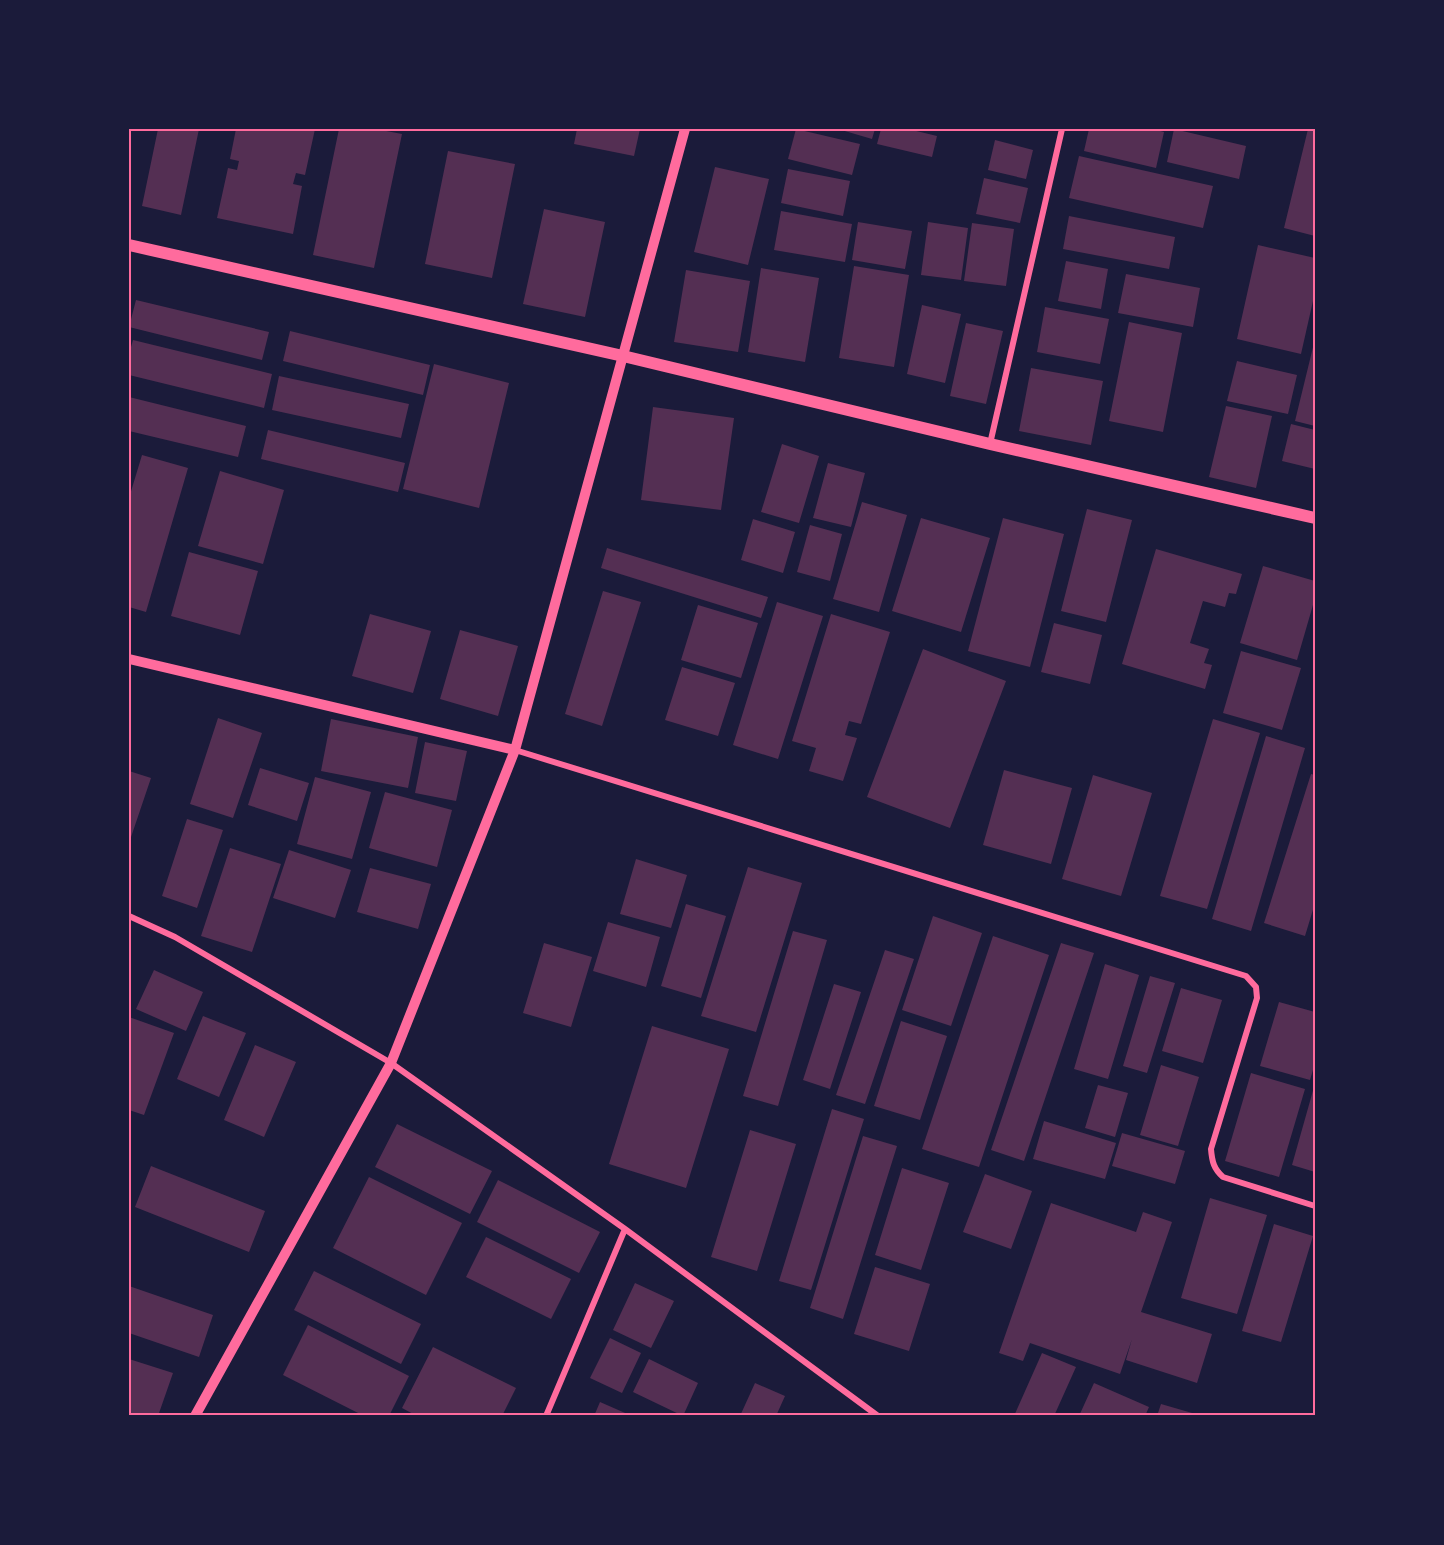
<svg xmlns="http://www.w3.org/2000/svg" width="1444" height="1545" font-family="Lora,serif">
  <style>
    .building { fill: #542f53 }
    .lines { fill: none; stroke-linecap: round; stroke-linejoin: round }
    .minor { stroke: #ff6b9d; stroke-width: 6 }
    .tertiary { stroke: #ff6b9d; stroke-width: 10 }
    .secondary { stroke: #ff6b9d; stroke-width: 12 }
    .neatline { fill: none; stroke: #ff6b9d; stroke-width: 2 }
  </style>
  <rect width="100%" height="100%" fill="#1b1b3a"/>
  <path class="building" d="M158,129H199L181,215L142,206Z
    M236,129H315L305,175L296,173L293,184L302,186L293,234L217,218L228,168L237,170L239,161L230,159Z
    M339,129H376L402,134L374,268L313,255Z
    M577,129H640L634,156L574,144Z
    M796,129L860,144L852,175L788,159Z
    M838,129H875L872,139Z
    M881,129H908L937,136L932,157L877,144Z
    M1089,129H1153L1164,132L1156,168L1084,151Z
    M1174,129L1246,146L1239,179L1167,162Z
    M1308,129H1315V236L1284,228Z
    M995,140L1033,150L1026,179L988,170Z
    M448,151L515,164L492,278L425,264Z
    M1079,156L1213,186L1203,228L1069,198Z
    M715,167L769,179L748,265L694,252Z
    M788,169L850,181L843,216L781,203Z
    M984,178L1028,188L1020,223L976,214Z
    M544,209L605,222L585,317L523,304Z
    M781,211L852,224L845,262L774,250Z
    M1069,216L1175,237L1169,269L1063,249Z
    M858,222L912,231L905,269L852,260Z
    M928,222L968,228L961,280L921,275Z
    M972,223L1014,229L1006,286L964,281Z
    M1258,245L1315,258V292L1301,354L1237,339Z
    M1066,261L1108,269L1101,309L1058,301Z
    M854,266L909,275L894,367L839,358Z
    M761,268L819,278L805,362L748,352Z
    M686,270L750,281L738,352L674,342Z
    M1126,274L1200,288L1193,327L1118,313Z
    M136,300L269,332L262,360L129,327Z
    M922,305L961,314L945,383L907,374Z
    M1045,307L1109,319L1100,364L1037,352Z
    M1129,322L1182,333L1163,432L1109,421Z
    M966,323L1003,331L986,404L950,396Z
    M290,331L430,365L423,395L283,361Z
    M133,340L272,374L264,408L129,375V354Z
    M1314,343H1315V426L1295,421Z
    M1237,361L1297,375L1288,414L1227,401Z
    M434,364L509,383L479,508L403,489Z
    M1031,368L1103,381L1091,445L1019,431Z
    M279,376L409,404L401,438L272,410Z
    M129,397L246,426L238,457L129,431Z
    M1226,406L1272,416L1256,488L1209,477Z
    M653,407L734,418L721,510L641,500Z
    M1291,424L1315,430V469L1282,461Z
    M268,430L405,463L398,492L261,459Z
    M782,444L819,456L799,523L761,512Z
    M142,455L188,468L146,612L129,607V498Z
    M828,463L865,473L851,527L813,518Z
    M220,471L284,490L263,564L198,546Z
    M862,502L907,515L879,612L833,599Z
    M1087,509L1132,520L1106,622L1061,611Z
    M921,518L990,538L961,632L892,611Z
    M1003,518L1064,534L1030,667L968,651Z
    M753,519L795,532L783,573L741,560Z
    M810,525L842,534L830,581L797,572Z
    M607,548L768,597L761,618L601,568Z
    M1156,549L1242,574L1236,594L1229,593L1225,607L1203,601L1190,643L1209,649L1204,663L1212,665L1205,689L1122,664Z
    M189,552L258,571L240,635L171,616Z
    M1263,566L1315,581V598L1297,660L1240,643Z
    M603,591L641,602L602,726L565,714Z
    M777,602L823,616L778,759L733,745Z
    M698,605L758,623L741,678L681,660Z
    M370,614L431,631L413,693L352,676Z
    M831,614L890,632L861,724L849,721L845,735L857,738L843,781L809,771L816,748L792,741Z
    M1054,623L1102,635L1090,684L1041,672Z
    M460,630L518,646L498,716L440,699Z
    M923,649L1006,681L950,828L867,797Z
    M1241,651L1301,668L1282,730L1223,713Z
    M682,667L735,683L718,736L665,720Z
    M218,718L262,733L233,818L190,804Z
    M331,719L418,737L408,788L321,771Z
    M1213,719L1260,733L1207,909L1160,896Z
    M1266,736L1305,748L1251,931L1212,919Z
    M425,742L467,751L456,801L415,793Z
    M260,768L309,783L297,821L248,805Z
    M1004,770L1072,788L1051,864L983,845Z
    M129,771L151,778L129,843Z
    M1311,774L1315,775V903L1305,936L1264,923Z
    M1093,775L1152,793L1121,896L1062,879Z
    M315,777L371,792L352,859L297,844Z
    M385,792L452,810L437,867L369,848Z
    M187,819L223,830L197,908L162,896Z
    M230,848L281,864L252,952L201,936Z
    M289,850L351,870L335,918L273,898Z
    M636,859L687,875L671,928L620,914Z
    M748,867L802,883L756,1032L701,1016Z
    M370,868L431,884L418,929L357,912Z
    M686,904L726,916L701,998L661,986Z
    M933,916L982,933L951,1026L902,1010Z
    M608,922L660,937L646,987L593,971Z
    M793,931L827,940L778,1106L743,1096Z
    M993,936L1049,955L979,1167L922,1149Z
    M544,943L592,957L571,1027L523,1013Z
    M1061,943L1094,953L1024,1161L991,1150Z
    M885,950L914,959L865,1104L836,1095Z
    M1105,964L1139,975L1108,1079L1074,1069Z
    M154,970L203,992L186,1031L136,1009Z
    M1150,976L1175,983L1147,1073L1123,1066Z
    M834,984L861,992L830,1089L803,1080Z
    M1181,988L1222,1000L1203,1063L1162,1051Z
    M1279,1002L1315,1012V1063L1310,1080L1260,1066Z
    M203,1016L246,1033L219,1097L177,1079Z
    M129,1017L174,1033L144,1115L129,1110Z
    M901,1021L947,1036L920,1120L874,1106Z
    M652,1026L729,1049L686,1188L609,1164Z
    M255,1045L296,1062L264,1137L224,1120Z
    M1161,1065L1199,1077L1178,1146L1140,1135Z
    M1251,1073L1305,1089L1279,1177L1225,1161Z
    M1098,1085L1128,1093L1115,1137L1085,1128Z
    M1314,1087L1315,1088V1172L1292,1165Z
    M832,1109L864,1119L811,1290L779,1281Z
    M1044,1121L1116,1143L1105,1179L1033,1159Z
    M397,1124L492,1171L470,1214L375,1167Z
    M750,1130L796,1144L757,1271L711,1257Z
    M1122,1133L1185,1151L1175,1184L1112,1166Z
    M863,1136L897,1146L843,1319L810,1308Z
    M151,1166L265,1211L249,1252L135,1207Z
    M902,1168L949,1183L921,1270L875,1255Z
    M985,1174L1032,1191L1011,1249L963,1232Z
    M369,1177L462,1223L426,1295L333,1248Z
    M498,1180L600,1232L579,1273L477,1222Z
    M1210,1198L1267,1215L1237,1314L1181,1298Z
    M1051,1203L1136,1232L1143,1212L1172,1222L1141,1312L1212,1334L1197,1383L1126,1360L1132,1339L1120,1374L1030,1343L1023,1361L999,1353Z
    M1274,1224L1313,1236L1281,1342L1242,1331Z
    M486,1237L571,1279L551,1319L466,1277Z
    M875,1267L930,1284L909,1351L854,1334Z
    M314,1271L421,1324L401,1364L294,1310Z
    M635,1283L674,1301L651,1348L613,1330Z
    M129,1286L213,1315L199,1357L129,1333Z
    M308,1325L409,1376L389,1416H364L283,1375Z
    M610,1338L641,1353L622,1393L590,1378Z
    M433,1347L516,1388L502,1416H417L402,1408Z
    M1042,1353L1076,1367L1054,1416H1014Z
    M129,1359L173,1373L158,1416L129,1415Z
    M649,1359L698,1383L683,1416L633,1392Z
    M755,1383L785,1396L776,1416H740Z
    M1094,1383L1149,1407L1145,1416H1079Z
    M600,1402L632,1416H594Z
    M1161,1404L1199,1415V1416H1157Z"/>
  <g class="lines">
    <path class="minor" d="M990,444L1062,129
      M515,750L1246,976L1256,987L1257,998L1211,1149C1212,1162 1214,1169 1223,1177L1315,1206
      M129,916L175,937L391,1063L625,1229L878,1416
      M546,1416L625,1229"/>
    <path class="tertiary" d="M129,659L515,750
      M195,1416L391,1063L515,750L685,129"/>
    <path class="secondary" d="M129,245L623,356L990,444L1315,518"/>
  </g>
  <rect width="1444" height="1545" fill="none" stroke="#1b1b3a" stroke-width="261"/>
  <rect x="130" y="130" width="1184" height="1284" class="neatline"/>
</svg>
